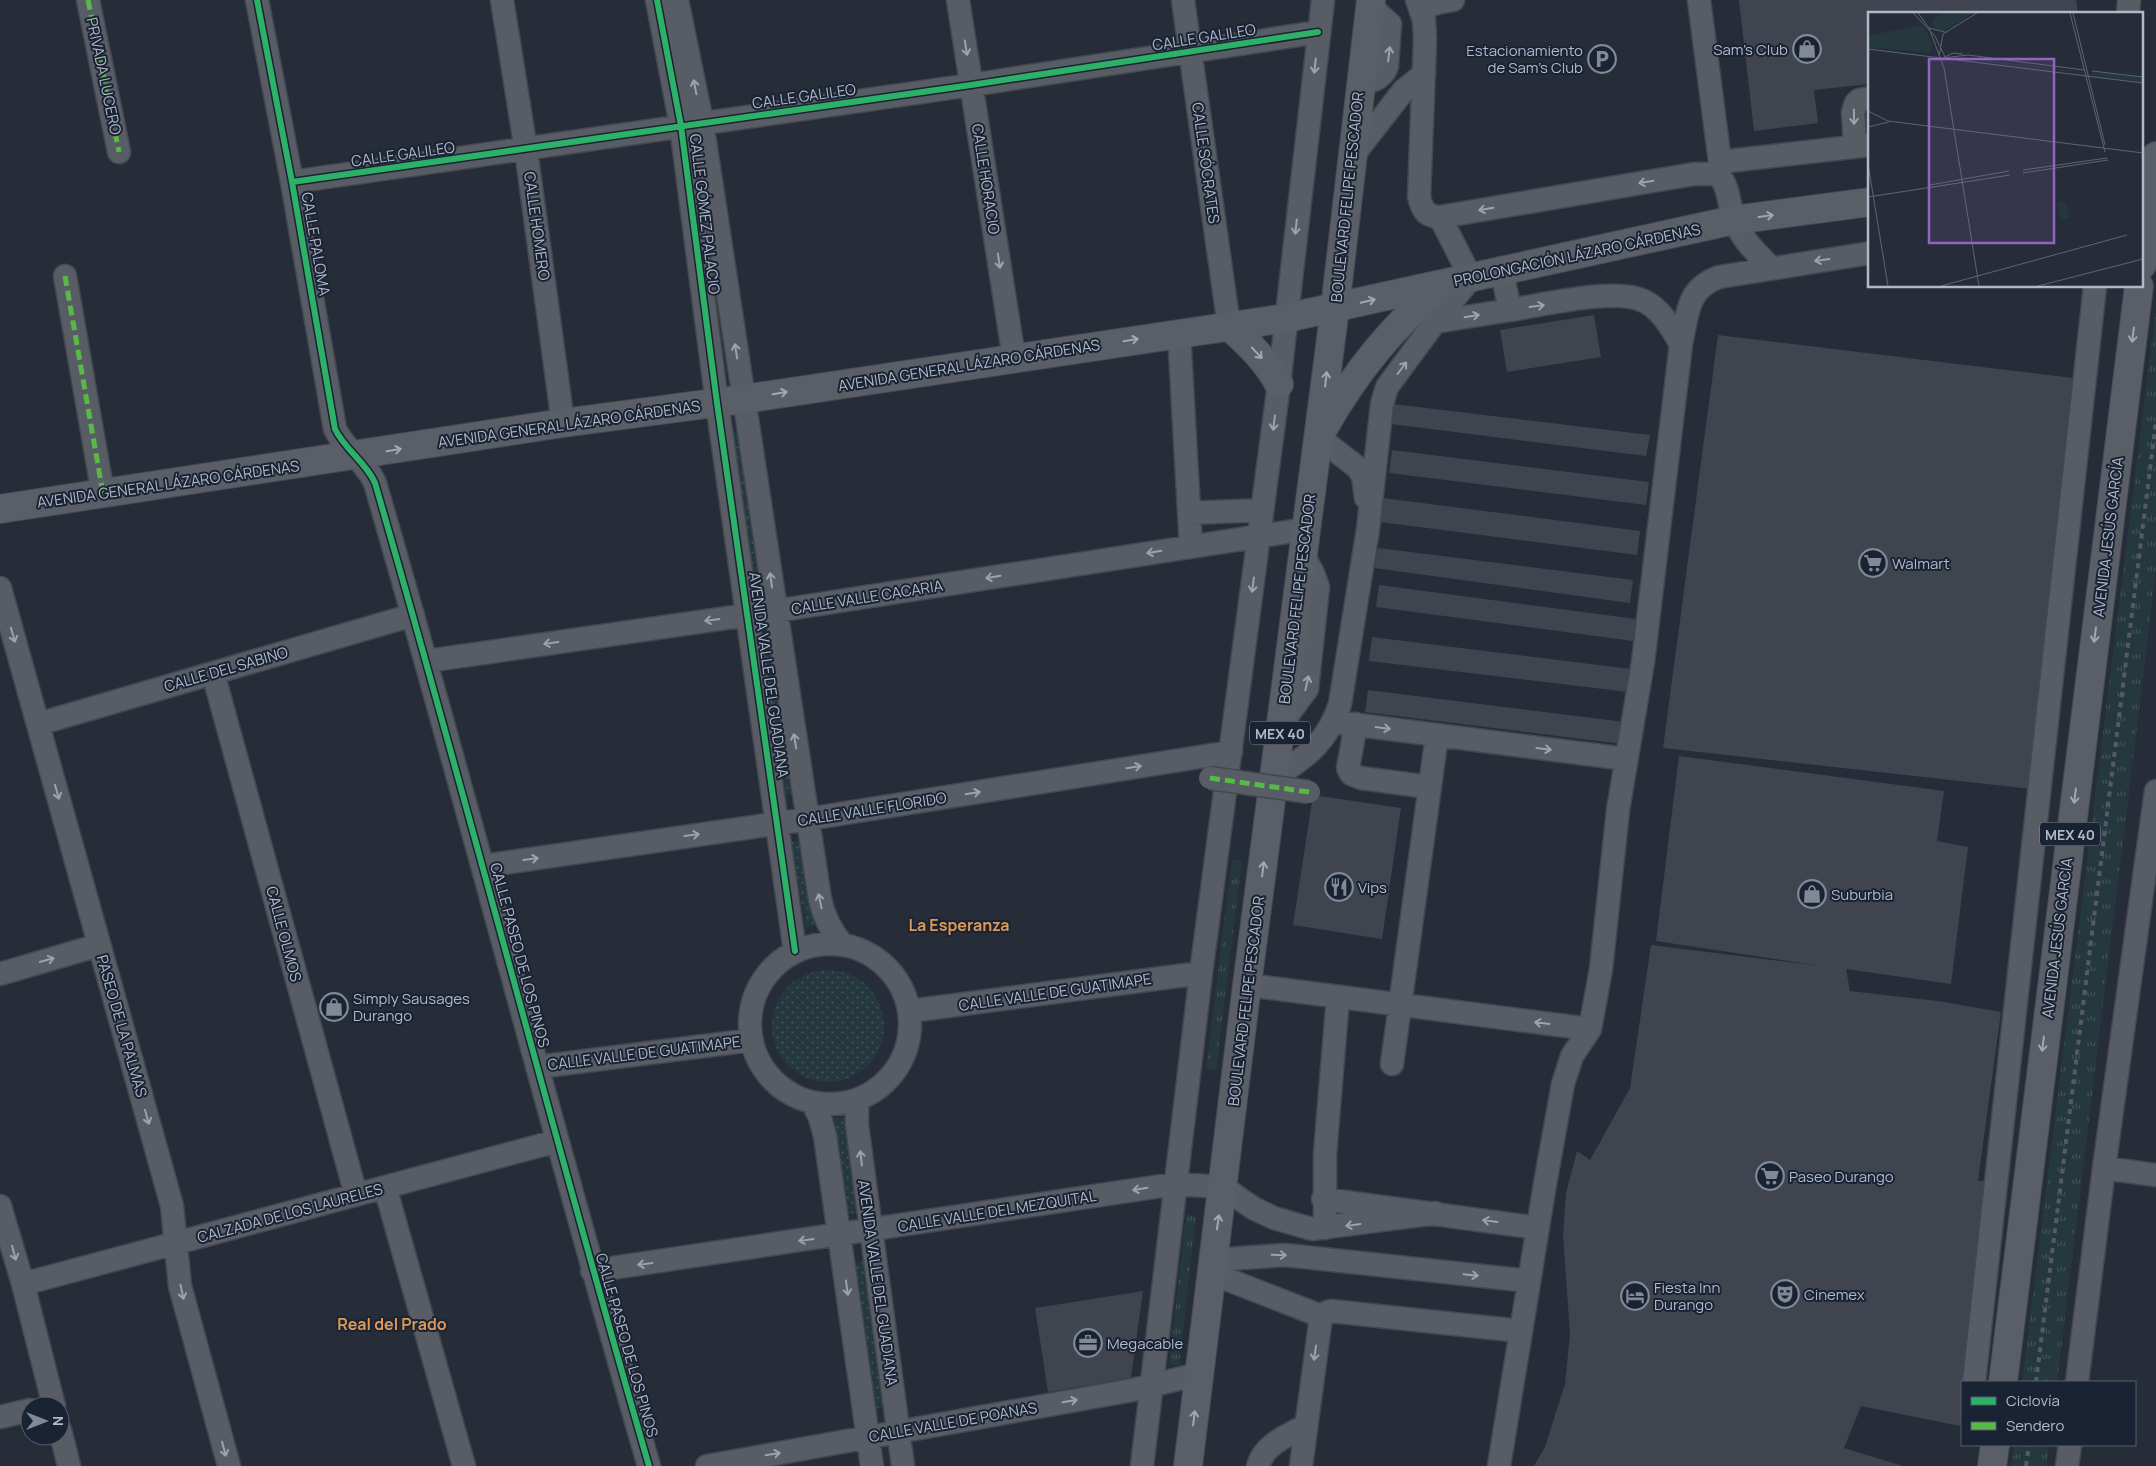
<svg xmlns="http://www.w3.org/2000/svg" width="2156" height="1466" font-family="Manrope,sans-serif">
  <style>
    .grass { fill: url(#grass-tufts) }
    .park { fill: url(#park-dots) }
    .building { fill: #3f444e }
    .lines { fill: none; stroke-linecap: round; stroke-linejoin: round }
    .minor-casing { stroke: #444850; stroke-width: 25 }
    .major-casing { stroke: #454a54; stroke-width: 30 }
    .minor { stroke: #585c65; stroke-width: 22 }
    .major { stroke: #5a5f67; stroke-width: 28 }
    .rail { stroke: #565b63; stroke-width: 4; stroke-dasharray: 5 5; stroke-linecap: butt }
    .minor-bridge-casing { stroke: #444850; stroke-width: 25; stroke-linecap: butt }
    .minor-bridge { stroke: #585c65; stroke-width: 22 }
    .quiet { stroke: #58b947; stroke-width: 5; stroke-dasharray: 10 5; stroke-linecap: butt }
    .cycleway-casing { stroke: #1a2333; stroke-width: 9 }
    .cycleway { stroke: #2db169; stroke-width: 6 }
    .oneway { stroke: #9ba2b0 }
    .oneway2 { stroke: #a0a7b5 }
    .labels { text-anchor: middle; dominant-baseline: central; stroke-width: 4; stroke-linejoin: round; paint-order: stroke }
    .shield { fill: #1a2333; stroke: #848c9c; stroke-width: 1 }
    .shield-label { font-size: 14px; font-weight: bold; fill: #b1b9c9 }
    .street-label { font-size: 15px; fill: #b1b9c9; stroke: #1a2333 }
    .poi-label { font-size: 15px; fill: #b1b9c9; stroke: #1a2333; text-anchor: start }
    .neighbourhood-label { font-size: 16px; font-weight: bold; fill: #dd9958; stroke: #1a2333 }
    .inset-road { fill: none; stroke: #5e6572; stroke-width: 1 }
    .view { fill: #9164c3; fill-opacity: 0.15; stroke: #9164c3; stroke-width: 2.5 }
    .inset-edge { fill: none; stroke: #b1b9c9; stroke-width: 2.5 }
  </style>
  <defs>
    <pattern id="grass-tufts" width="24" height="20" patternUnits="userSpaceOnUse" patternTransform="scale(1.25)"><rect width="24" height="20" fill="#24383e"/><path d="M3 7l-1-3M5 7V3M7 7l1-3M15 17l-1-3M17 17v-4M19 17l1-3" fill="none" stroke="#415359"/></pattern>
    <pattern id="park-dots" width="8" height="8" patternUnits="userSpaceOnUse" patternTransform="scale(1.25)"><rect width="8" height="8" fill="#24383e"/><path d="M2 2h.1M6 6h.1" fill="none" stroke="#415359" stroke-width="1.8" stroke-linecap="round"/></pattern>
  </defs>
  <rect width="100%" height="100%" fill="#272d38"/>
  <path class="grass" d="M2156,308V571L2057,1382H2022Z
    M1232,860L1242,861L1216,1070L1206,1068Z
    M1186,1214L1196,1217L1179,1365H1169Z
    M2014,1445H2049L2046,1466H2012Z"/>
  <path class="park" d="M744,431L763,574L752,576L732,432Z
    M772,642L796,794L783,796L759,644Z
    M803,840L818,925L806,927L791,842Z
    M772 1026a56 56 0 1 1 112 0a56 56 0 1 1-112 0Z
    M846,1117L858,1213L845,1214L833,1119Z
    M863,1261L883,1407L870,1409L851,1264Z"/>
  <path class="building" d="M1739,0H2076L2078,14H1870V84L1814,90L1818,123L1754,131Z
    M1594,315L1601,357L1507,372L1500,330Z
    M1718,335L2081,379L2031,789L1663,748Z
    M1393,404L1650,435L1646,456L1391,424Z
    M1392,450L1649,482L1646,505L1389,473Z
    M1383,498L1640,531L1637,555L1380,522Z
    M1378,548L1633,580L1630,603L1374,568Z
    M1379,585L1636,619L1633,641L1376,607Z
    M1372,637L1631,669L1628,692L1369,661Z
    M1368,690L1625,722L1622,744L1365,712Z
    M1679,756L1944,791L1937,841L1968,847L1951,984L1846,969L1850,991L1938,1001L2001,1012L1978,1181H1986L1981,1216L1989,1217L1966,1382H1962V1408L1960,1426L1861,1406L1844,1448L1903,1466H1534L1545,1447L1565,1384L1570,1334L1563,1236L1566,1193L1577,1151L1590,1160L1630,1088L1651,945L1821,966L1656,941Z
    M1313,795L1401,808L1382,939L1293,925Z
    M1143,1291L1131,1378L1048,1392L1035,1308Z"/>
  <g class="lines">
    <defs>
      <path id="minor" d="M88,0L119,152
        M257,0L292,182L335,429C345,450 366,462 375,483C470,810 554,1139 649,1466
        M502,0L526,150L563,423
        M657,0L681,126L717,403L795,951
        M677,0L702,122L820,899C824,917 830,930 842,944
        M958,0L1014,358
        M1183,0L1229,326
        M1417,0L1424,20L1425,40L1419,196C1421,208 1426,217 1440,217L1694,174H1718C1730,187 1728,205 1735,221C1742,240 1757,253 1771,268
        M1699,0L1720,162L1870,145
        M1421,9L1437,3L1453,0
        M2128,14L2129,0
        M1359,86C1371,81 1383,79 1387,66L1390,24L1370,6
        M1855,147L1853,112L1856,103L1859,100L1870,98
        M1351,158L1404,90L1424,74
        M292,182L971,85L1318,32
        M1502,272L1510,310C1543,305 1615,287 1644,301C1662,310 1671,328 1681,344
        M65,276L103,494
        M1435,322L1510,310
        M1179,333L1191,547
        M1318,437L1358,468L1363,477L1366,498
        M1190,513L1262,510
        M0,588L172,1206L180,1286L229,1466
        M427,661L775,611L1306,529
        M213,673L356,1195
        M1335,722L1626,759
        M38,724L413,615
        M1281,724L1307,689L1318,587L1313,573L1303,555
        M1356,724L1348,768L1351,774L1361,778L1429,787
        M1275,777C1307,757 1328,741 1340,704L1368,529L1382,404L1387,387L1435,322L1471,278L1440,217
        M483,866L808,819L1231,752
        M750 1024a80 80 0 1 1 160 0a80 80 0 1 1-160 0Z
        M0,974L99,945
        M1247,985L1590,1029
        M910,1011L1201,973
        M1392,1064L1437,735
        M537,1067L752,1040
        M857,1100V1125L903,1466
        M813,1103L820,1118L825,1136L872,1466
        M2104,1168L2156,1175
        M385,1187L464,1466
        M1323,1199L1538,1228
        M0,1206L23,1284L54,1406
        M1325,1228V1154L1338,997
        M1213,1260L1285,1255L1529,1281
        M592,1271L1175,1184L1223,1187L1253,1208L1274,1218L1312,1229L1436,1213
        M1211,1273L1321,1316
        M23,1284L557,1141
        M1974,1382L2095,286
        M2077,1382L2104,1168L2156,791
        M0,1417L30,1410
        M60,1430L69,1466
        M707,1466L1133,1390L1199,1374
        M1142,1466L1201,973L1279,384L1323,0
        M1258,1466C1264,1444 1287,1436 1305,1426
        M1301,1466L1320,1324C1321,1316 1323,1313 1331,1311L1521,1331
        M1499,1466L1545,1184L1563,1084L1572,1056L1590,1029L1601,969L1618,810L1643,662L1681,344C1688,314 1686,289 1719,277L1870,253
        M2067,1466L2070,1445"/>
      <path id="major" d="M2142,265L2156,156
        M1229,326C1249,344 1266,360 1279,384
        M1323,429C1354,374 1392,326 1441,286
        M0,509L563,423L744,399L1286,318L1734,220L1870,202
        M2003,1382L2139,286
        M1188,1466L1247,985L1335,308L1371,0
        M1992,1466L1995,1445"/>
    </defs>
    <use href="#minor" class="minor-casing"/>
    <use href="#major" class="major-casing"/>
    <use href="#minor" class="minor"/>
    <use href="#major" class="major"/>
    <path class="rail" d="M2036,1382L2156,421
      M2026,1466L2029,1445"/>
    <defs>
      <path id="minor-bridge" d="M1210,778L1309,792"/>
    </defs>
    <use href="#minor-bridge" class="minor-bridge-casing"/>
    <use href="#minor-bridge" class="minor-bridge"/>
    <path class="quiet" d="M88,0L119,152
      M65,276L103,494
      M1210,778L1309,792"/>
    <defs>
      <path id="cycleway" d="M257,0L292,182L335,429C345,450 366,462 375,483C470,810 554,1139 649,1466
        M657,0L681,126L717,403L795,951
        M292,182L971,85L1318,32"/>
    </defs>
    <use href="#cycleway" class="cycleway-casing"/>
    <use href="#cycleway" class="cycleway"/>
  </g>
  <defs><path id="oneway-shaft" d="M-6 0H5M1.5-3L5.5 0L1.5 3" fill="none" stroke-width="1.6" stroke-linecap="round" stroke-linejoin="round" transform="scale(1.25)"/></defs>
  <g class="oneway">
    <use href="#oneway-shaft" transform="translate(966 48) rotate(81)"/>
    <use href="#oneway-shaft" transform="translate(1389 54) rotate(-83)"/>
    <use href="#oneway-shaft" transform="translate(1315 66) rotate(96)"/>
    <use href="#oneway-shaft" transform="translate(695 87) rotate(-101)"/>
    <use href="#oneway-shaft" transform="translate(1854 117) rotate(89)"/>
    <use href="#oneway-shaft" transform="translate(1646 182) rotate(170)"/>
    <use href="#oneway-shaft" transform="translate(1486 209) rotate(170)"/>
    <use href="#oneway-shaft" transform="translate(1296 227) rotate(96)"/>
    <use href="#oneway-shaft" transform="translate(1822 260) rotate(172)"/>
    <use href="#oneway-shaft" transform="translate(999 261) rotate(81)"/>
    <use href="#oneway-shaft" transform="translate(1537 306) rotate(-8)"/>
    <use href="#oneway-shaft" transform="translate(1472 316) rotate(-9)"/>
    <use href="#oneway-shaft" transform="translate(736 351) rotate(-99)"/>
    <use href="#oneway-shaft" transform="translate(1402 368) rotate(-53)"/>
    <use href="#oneway-shaft" transform="translate(1274 423) rotate(97)"/>
    <use href="#oneway-shaft" transform="translate(1154 552) rotate(171)"/>
    <use href="#oneway-shaft" transform="translate(993 577) rotate(171)"/>
    <use href="#oneway-shaft" transform="translate(771 580) rotate(-98)"/>
    <use href="#oneway-shaft" transform="translate(1253 585) rotate(97)"/>
    <use href="#oneway-shaft" transform="translate(712 620) rotate(172)"/>
    <use href="#oneway-shaft" transform="translate(13 635) rotate(74)"/>
    <use href="#oneway-shaft" transform="translate(551 643) rotate(172)"/>
    <use href="#oneway-shaft" transform="translate(1307 683) rotate(-77)"/>
    <use href="#oneway-shaft" transform="translate(1383 728) rotate(8)"/>
    <use href="#oneway-shaft" transform="translate(795 741) rotate(-99)"/>
    <use href="#oneway-shaft" transform="translate(1544 749) rotate(7)"/>
    <use href="#oneway-shaft" transform="translate(1134 767) rotate(-9)"/>
    <use href="#oneway-shaft" transform="translate(57 792) rotate(74)"/>
    <use href="#oneway-shaft" transform="translate(973 793) rotate(-9)"/>
    <use href="#oneway-shaft" transform="translate(692 835) rotate(-8)"/>
    <use href="#oneway-shaft" transform="translate(531 859) rotate(-8)"/>
    <use href="#oneway-shaft" transform="translate(820 901) rotate(-102)"/>
    <use href="#oneway-shaft" transform="translate(47 960) rotate(-16)"/>
    <use href="#oneway-shaft" transform="translate(1542 1023) rotate(-173)"/>
    <use href="#oneway-shaft" transform="translate(147 1117) rotate(74)"/>
    <use href="#oneway-shaft" transform="translate(861 1158) rotate(-97)"/>
    <use href="#oneway-shaft" transform="translate(1140 1189) rotate(171)"/>
    <use href="#oneway-shaft" transform="translate(1490 1221) rotate(-172)"/>
    <use href="#oneway-shaft" transform="translate(1353 1225) rotate(172)"/>
    <use href="#oneway-shaft" transform="translate(806 1240) rotate(172)"/>
    <use href="#oneway-shaft" transform="translate(14 1253) rotate(74)"/>
    <use href="#oneway-shaft" transform="translate(1279 1255) rotate(2)"/>
    <use href="#oneway-shaft" transform="translate(645 1264) rotate(172)"/>
    <use href="#oneway-shaft" transform="translate(1471 1275) rotate(6)"/>
    <use href="#oneway-shaft" transform="translate(847 1288) rotate(82)"/>
    <use href="#oneway-shaft" transform="translate(182 1292) rotate(78)"/>
    <use href="#oneway-shaft" transform="translate(1315 1353) rotate(98)"/>
    <use href="#oneway-shaft" transform="translate(1070 1401) rotate(-10)"/>
    <use href="#oneway-shaft" transform="translate(224 1449) rotate(75)"/>
    <use href="#oneway-shaft" transform="translate(773 1454) rotate(-10)"/>
  </g>
  <g class="oneway2">
    <use href="#oneway-shaft" transform="translate(1766 216) rotate(-8)"/>
    <use href="#oneway-shaft" transform="translate(1368 301) rotate(-13)"/>
    <use href="#oneway-shaft" transform="translate(2133 335) rotate(97)"/>
    <use href="#oneway-shaft" transform="translate(1131 340) rotate(-9)"/>
    <use href="#oneway-shaft" transform="translate(1257 353) rotate(47)"/>
    <use href="#oneway-shaft" transform="translate(1326 379) rotate(-83)"/>
    <use href="#oneway-shaft" transform="translate(780 393) rotate(-9)"/>
    <use href="#oneway-shaft" transform="translate(394 450) rotate(-9)"/>
    <use href="#oneway-shaft" transform="translate(2095 635) rotate(97)"/>
    <use href="#oneway-shaft" transform="translate(2075 796) rotate(97)"/>
    <use href="#oneway-shaft" transform="translate(1263 869) rotate(-83)"/>
    <use href="#oneway-shaft" transform="translate(2043 1044) rotate(97)"/>
    <use href="#oneway-shaft" transform="translate(1218 1222) rotate(-82)"/>
    <use href="#oneway-shaft" transform="translate(1194 1418) rotate(-83)"/>
  </g>
  <defs>
    <symbol id="shop-ring" viewBox="-11 -11 22 22"><circle r="9.5" fill="#1a2333" stroke="#818896" stroke-width="1.5"/><path d="M-5-2.5h2.3a2.7 3.5 0 0 1 5.4 0H5L5.5 6h-11ZM-1.5-2.5h3a1.5 2.3 0 0 0-3 0Z" fill="#818896"/></symbol>
    <symbol id="parking-ring" viewBox="-11 -11 22 22"><circle r="9.5" fill="#1a2333" stroke="#818896" stroke-width="1.5"/><path d="M-3.5-5.5H1a3.5 3.5 0 0 1 0 7H-1V5.5H-3.5ZM-1-3.4V-.6H.8a1.4 1.4 0 0 0 0-2.8Z" fill="#818896"/></symbol>
    <symbol id="supermarket-ring" viewBox="-11 -11 22 22"><circle r="9.5" fill="#1a2333" stroke="#818896" stroke-width="1.5"/><path d="M-6-5.5h2.5l.6 2H6L4.5 2H-2.5L-4.4-4H-6ZM-1.5 3.2a1.3 1.3 0 1 0 .1 0ZM3 3.2a1.3 1.3 0 1 0 .1 0Z" fill="#818896"/></symbol>
    <symbol id="restaurant-ring" viewBox="-11 -11 22 22"><circle r="9.5" fill="#1a2333" stroke="#818896" stroke-width="1.5"/><path d="M-5-6h1v4h1v-4h1v4h1v-4h1v5L-1.5 .5V6h-2V.5L-5-1ZM5-6V6H3V1.5H1.5Q1.5-4 5-6Z" fill="#818896"/></symbol>
    <symbol id="theatre-ring" viewBox="-11 -11 22 22"><circle r="9.5" fill="#1a2333" stroke="#818896" stroke-width="1.5"/><path d="M-5-5.5Q0-4 5-5.5V0Q5 5 0 6Q-5 5-5 0ZM-3.3-2.5H-1v1.5H-3.3ZM1-2.5H3.3v1.5H1ZM-2.8 1Q0 5.5 2.8 1Z" fill="#818896"/></symbol>
    <symbol id="hotel-ring" viewBox="-11 -11 22 22"><circle r="9.5" fill="#1a2333" stroke="#818896" stroke-width="1.5"/><path d="M-6-4.5h1.5V1H6V5H4.5V3h-9V5H-6ZM-4 0a1.8 1.8 0 1 1 3.6 0ZM.5 0V-2.5h3Q6-2.5 6 0Z" fill="#818896"/></symbol>
    <symbol id="office-ring" viewBox="-11 -11 22 22"><circle r="9.5" fill="#1a2333" stroke="#818896" stroke-width="1.5"/><path d="M-6-3h4V-5.5h4V-3h4V5H-6ZM-1-4.5V-3h2v-1.5ZM-6 0V1H6V0Z" fill="#818896"/></symbol>
  </defs>
  <g fill-rule="evenodd">
    <use href="#shop-ring" x="1791" y="33" width="32" height="32"/>
    <use href="#parking-ring" x="1586" y="43" width="32" height="32"/>
    <use href="#supermarket-ring" x="1857" y="547" width="32" height="32"/>
    <use href="#restaurant-ring" x="1323" y="871" width="32" height="32"/>
    <use href="#shop-ring" x="1796" y="878" width="32" height="32"/>
    <use href="#shop-ring" x="318" y="991" width="32" height="32"/>
    <use href="#supermarket-ring" x="1754" y="1160" width="32" height="32"/>
    <use href="#theatre-ring" x="1769" y="1278" width="32" height="32"/>
    <use href="#hotel-ring" x="1619" y="1280" width="32" height="32"/>
    <use href="#office-ring" x="1072" y="1327" width="32" height="32"/>
  </g>
  <g class="labels">
    <g class="shield">
      <rect x="1250" y="721.5" width="60" height="23" rx="4"/>
      <rect x="2040" y="822.5" width="60" height="23" rx="4"/>
    </g>
    <g class="shield-label">
      <text x="1280" y="733">MEX 40</text>
      <text x="2070" y="834">MEX 40</text>
    </g>
    <g class="street-label">
      <text transform="translate(1204 37) rotate(-9)">CALLE GALILEO</text>
      <text transform="translate(104 76) rotate(78)">PRIVADA LUCERO</text>
      <text transform="translate(804 96) rotate(-8)">CALLE GALILEO</text>
      <text transform="translate(403 154) rotate(-8)">CALLE GALILEO</text>
      <text transform="translate(1206 163) rotate(82)">CALLE SÓCRATES</text>
      <text transform="translate(986 179) rotate(81)">CALLE HORACIO</text>
      <text transform="translate(1347 197) rotate(-84)">BOULEVARD FELIPE PESCADOR</text>
      <text transform="translate(705 214) rotate(83)">CALLE GÓMEZ PALACIO</text>
      <text transform="translate(537 226) rotate(82)">CALLE HOMERO</text>
      <text transform="translate(316 244) rotate(80)">CALLE PALOMA</text>
      <text transform="translate(1577 255) rotate(-12)">PROLONGACIÓN LÁZARO CÁRDENAS</text>
      <text transform="translate(969 365) rotate(-9)">AVENIDA GENERAL LÁZARO CÁRDENAS</text>
      <text transform="translate(569 424) rotate(-8)">AVENIDA GENERAL LÁZARO CÁRDENAS</text>
      <text transform="translate(168 484) rotate(-8)">AVENIDA GENERAL LÁZARO CÁRDENAS</text>
      <text transform="translate(2108 537) rotate(-83)">AVENIDA JESÚS GARCÍA</text>
      <text transform="translate(867 597) rotate(-9)">CALLE VALLE CACARIA</text>
      <text transform="translate(1297 599) rotate(-83)">BOULEVARD FELIPE PESCADOR</text>
      <text transform="translate(226 669) rotate(-16)">CALLE DEL SABINO</text>
      <text transform="translate(769 675) rotate(82)">AVENIDA VALLE DEL GUADIANA</text>
      <text transform="translate(872 809) rotate(-9)">CALLE VALLE FLORIDO</text>
      <text transform="translate(284 934) rotate(75)">CALLE OLMOS</text>
      <text transform="translate(2057 938) rotate(-83)">AVENIDA JESÚS GARCÍA</text>
      <text transform="translate(520 955) rotate(75)">CALLE PASEO DE LOS PINOS</text>
      <text transform="translate(1055 992) rotate(-8)">CALLE VALLE DE GUATIMAPE</text>
      <text transform="translate(1246 1001) rotate(-83)">BOULEVARD FELIPE PESCADOR</text>
      <text transform="translate(122 1026) rotate(74)">PASEO DE LA PALMAS</text>
      <text transform="translate(644 1053) rotate(-7)">CALLE VALLE DE GUATIMAPE</text>
      <text transform="translate(997 1211) rotate(-9)">CALLE VALLE DEL MEZQUITAL</text>
      <text transform="translate(290 1213) rotate(-15)">CALZADA DE LOS LAURELES</text>
      <text transform="translate(878 1283) rotate(82)">AVENIDA VALLE DEL GUADIANA</text>
      <text transform="translate(627 1345) rotate(74)">CALLE PASEO DE LOS PINOS</text>
      <text transform="translate(953 1422) rotate(-10)">CALLE VALLE DE POANAS</text>
    </g>
    <g class="poi-label">
      <text x="1788" y="49" text-anchor="end">Sam's Club</text>
      <text x="1583" y="50" text-anchor="end">Estacionamiento<tspan x="1583" dy="17">de Sam's Club</tspan></text>
      <text x="1892" y="563">Walmart</text>
      <text x="1358" y="887">Vips</text>
      <text x="1831" y="894">Suburbia</text>
      <text x="353" y="998">Simply Sausages<tspan x="353" dy="17">Durango</tspan></text>
      <text x="1789" y="1176">Paseo Durango</text>
      <text x="1654" y="1287">Fiesta Inn<tspan x="1654" dy="17">Durango</tspan></text>
      <text x="1804" y="1294">Cinemex</text>
      <text x="1107" y="1343">Megacable</text>
    </g>
    <g class="neighbourhood-label">
      <text x="959" y="925">La Esperanza</text>
      <text x="392" y="1324">Real del Prado</text>
    </g>
  </g>
  <g transform="translate(1868 12)">
    <rect width="275" height="275" fill="#272d38"/>
    <path d="M52,13L60,21L65,35L61,41L0,35V24ZM93,45L214,60V61L84,46ZM227,60L275,66V70L223,63Z" fill="#24383e"/>
    <path d="M77,1H105L76,19L66,16L64,8ZM197,189L202,205L193,207L189,191Z" fill="#24383e"/>
    <path class="inset-road" d="M45,1L67,24L78,47M50,1L61,16L76,56L111,274M202,1L237,140M205,1L237,133M61,16L77,20M0,37L275,71M100,43L216,58M71,44L75,22L109,1M77,45L85,41L95,42M75,46L100,43M224,59L275,65M0,99L20,109L275,141M0,115L21,110M0,152L20,274M155,158L239,146M155,161L240,148M62,173L141,159M0,185L142,163M73,274L259,223M170,274L275,247"/>
    <path class="view" d="M61,47H186V231H61Z"/>
    <rect width="275" height="275" class="inset-edge"/>
  </g>
  <rect x="1961" y="1381" width="175" height="65" fill="#1a2333" stroke="#565f6f"/>
  <rect x="1971" y="1397" width="25" height="8" fill="#2db169" stroke="#565f6f"/>
  <text x="2006" y="1406" font-size="15" fill="#b1b9c9">Ciclovía</text>
  <rect x="1971" y="1422" width="25" height="8" fill="#58b947" stroke="#565f6f"/>
  <text x="2006" y="1431" font-size="15" fill="#b1b9c9">Sendero</text>
  <g transform="translate(45 1421) rotate(90)"><circle r="24" fill="#1a2333" stroke="#565f6f"/>
  <path d="M0-4L9 19L0 12L-9 19Z" fill="#818896"/>
  <text y="-8" font-size="14" font-weight="bold" text-anchor="middle" fill="#b1b9c9">N</text>
  </g>
</svg>
